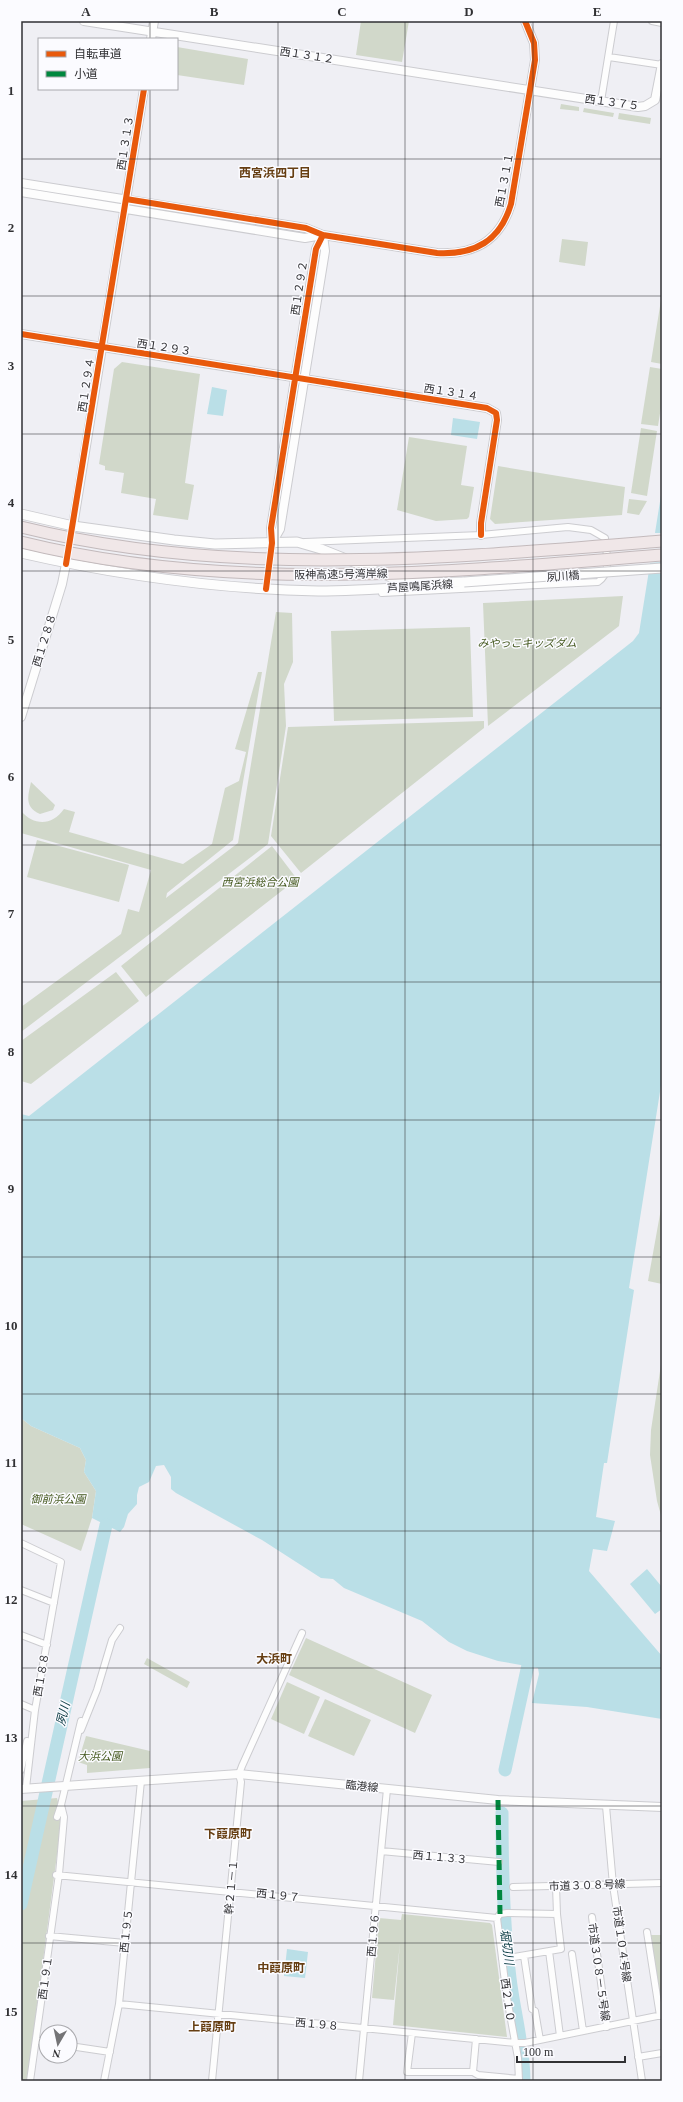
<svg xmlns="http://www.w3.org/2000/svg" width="683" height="2102" font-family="'Times New Roman','Noto Sans JP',serif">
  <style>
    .green { fill: #d1d8ca }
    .water { fill: #badfe7 }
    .pier { fill: #efeff4 }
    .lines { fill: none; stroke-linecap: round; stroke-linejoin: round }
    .river { stroke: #badfe7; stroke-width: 13 }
    .minor-casing { stroke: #ccccd0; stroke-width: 8 }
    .tertiary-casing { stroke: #ccccd0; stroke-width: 10 }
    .secondary-casing { stroke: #ccccd0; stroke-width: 11 }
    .minor { stroke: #fdfdfd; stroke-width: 6 }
    .tertiary { stroke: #fdfdfd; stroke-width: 8 }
    .secondary { stroke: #fdfdfd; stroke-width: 9 }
    .secondary-bridge-casing { stroke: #ccccd0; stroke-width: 11; stroke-linecap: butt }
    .motorway-bridge-casing { stroke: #c3babc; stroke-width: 13; stroke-linecap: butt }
    .secondary-bridge { stroke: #fdfdfd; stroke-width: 9 }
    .motorway-bridge { stroke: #f0e7e8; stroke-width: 11 }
    .quiet { stroke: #00873e; stroke-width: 5; stroke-dasharray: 10 5; stroke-linecap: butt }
    .cycleway-casing { stroke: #fbfbff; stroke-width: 8 }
    .cycleway { stroke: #e8590c; stroke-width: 6 }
    .grid { fill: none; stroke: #313134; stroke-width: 1; stroke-opacity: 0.55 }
    .labels { text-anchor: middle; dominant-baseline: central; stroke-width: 3; stroke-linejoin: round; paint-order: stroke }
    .street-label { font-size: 11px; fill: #313134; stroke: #fbfbff }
    .park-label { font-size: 11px; font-style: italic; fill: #44581e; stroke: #fbfbff }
    .neighbourhood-label { font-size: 12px; font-weight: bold; fill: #663e12; stroke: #fbfbff }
    .water-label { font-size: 12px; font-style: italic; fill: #114149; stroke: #fbfbff }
    .neatline { fill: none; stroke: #313134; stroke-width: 1.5 }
    .grid-label { font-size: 13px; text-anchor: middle; font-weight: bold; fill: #313134 }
  </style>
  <rect width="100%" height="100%" fill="#efeff4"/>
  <path class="green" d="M361,21H409L402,62L356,55Z
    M177,47L248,59L244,85L177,75Z
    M561,104L579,107V111L560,109Z
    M584,108L614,113L613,117L583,112Z
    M619,113L651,118L650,124L618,119Z
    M562,239L588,242L585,266L559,262Z
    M661,300H662V364L651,362Z
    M122,362L200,374L185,483L194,485L188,520L153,515L156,499L121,493L124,473L105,470V466L99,464L114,369Z
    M650,367L662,369V401L658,426L641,424Z
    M641,428L657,431L647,496L631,493Z
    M409,437L467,446L461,485L474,487L469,517L467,519L436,521L397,510Z
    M498,466L625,487L622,515L495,524L490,519Z
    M629,499L647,501L639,515L627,513Z
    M623,596L619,626L488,726L483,603Z
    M276,612L292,613L293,662L284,684L286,726L268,844L21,1032V1007L121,934L128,909L139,912L151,870L21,833V811C34,826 52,826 64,809L75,812L69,832L183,864L212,844L225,788L239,781L246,752L235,749L258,672H262L233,840L167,893L166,898L238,843Z
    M470,627L473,717L334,721L331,631Z
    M484,721V728L301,873L271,836L288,727Z
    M31,782L55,805L53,810L40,814C24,807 28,796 31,782Z
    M37,840L129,865L119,902L27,877Z
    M272,846L297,879L146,997L121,966Z
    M116,972L139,1001L31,1084L21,1081V1041Z
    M662,1203V1284L648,1281Z
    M662,1340V1519L657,1501L650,1455L651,1430L662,1358Z
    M21,1418L31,1426L80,1448L86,1460L84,1472L96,1491L92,1518L81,1551L21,1524Z
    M306,1638L432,1695L415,1733L289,1675Z
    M147,1658L190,1682L187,1688L144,1664Z
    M287,1682L320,1697L304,1734L271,1719Z
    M325,1699L371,1720L354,1756L308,1736Z
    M86,1736L150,1751V1768L87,1773V1765L78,1762Z
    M57,1798L62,1817L27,2081H21V1801Z
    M402,1914L490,1923L492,1925L507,2037L393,2025L400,1943L394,2000L372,1998L379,1918L401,1920Z
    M651,1935H662V2012Z"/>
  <path class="water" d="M212,387L227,390L223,416L207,414Z
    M453,418L480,422L477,439L451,435Z
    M662,489V1079L629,1288L634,1290L607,1463H604L596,1517L615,1521L607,1551L593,1549L589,1571L662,1656V1719L587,1707L532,1703L539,1674L538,1668L498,1661L467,1651L449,1642L422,1621L344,1588L333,1579L321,1578L262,1540L176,1493L171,1489V1477L164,1465L156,1466L149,1482L139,1487L137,1495V1504L128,1514L124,1527L120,1532L92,1518L96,1491L84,1472L86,1460L80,1448L31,1426L21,1418V1114L29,1116L633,641L639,633Z
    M647,1569L662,1587V1609L655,1614L630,1584Z
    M287,1949L308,1952L305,1978L284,1976Z"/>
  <path class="pier" d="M653,533H662V562L648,563Z"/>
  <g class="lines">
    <path class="river" d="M505,1770L528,1665
      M502,1813C502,1868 503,1923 510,1978C514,2012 524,2046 524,2081
      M21,1904L106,1525"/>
    <defs>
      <path id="minor" d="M652,21L662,23
        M609,57L662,65
        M601,101L614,21
        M305,542L481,535L568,527L591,530L605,538C606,553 612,573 598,582L382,593
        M266,589L272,543
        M21,1543L61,1562L35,1710L26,1788
        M21,1590L54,1603
        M21,1635L47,1645
        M21,1704L35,1710
        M81,1730L97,1690L112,1640L120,1628
        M21,1770L27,1741
        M606,1806L613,1885L642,2081
        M57,1817L61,1805
        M381,1851L499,1862
        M56,1875L497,1918
        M513,1887L662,1883
        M592,1917L607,2027
        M497,1918L507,1998L518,2058L519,2081
        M497,1918L500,1914L507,1913L557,1914
        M647,1932L660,2016
        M49,1936L125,1943
        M549,1951L560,2036
        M572,1954L583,2031
        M524,1956L532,2009L535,2011L540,2040
        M502,1959L561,1949L557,1914L556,1886
        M119,2004L515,2043H525L662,2015
        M412,2033L407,2072H473L478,2075L519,2079
        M36,2040L46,2042
        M70,2046L110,2052
        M638,2057L662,2053
        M473,2072L476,2039
        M30,2081L59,1874L64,1817L61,1805L81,1721
        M104,2081L119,2004L141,1781
        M212,2081L241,1782L239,1774L242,1766L302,1633
        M359,2081L387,1789"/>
      <path id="tertiary" d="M84,21L638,107L645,106L655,100L662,64
        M151,39L154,21
        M21,183L306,228L323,235L437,253C475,255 500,241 511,204L535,60L534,43L525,21
        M21,192L305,238L322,235
        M21,334L487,408L496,413L497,420L481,523V535
        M73,526L144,89
        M272,543L280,529L325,251L323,235
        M272,543L271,528L316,249L323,235
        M21,717L62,584L66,564
        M21,1789L239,1774L498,1800L662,1807"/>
      <path id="secondary" d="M21,514L73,526L174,540L215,544L297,542L321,549L406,583L464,582
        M21,553C117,575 219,589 318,591C349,591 380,589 411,587"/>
    </defs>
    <use href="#minor" class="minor-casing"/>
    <use href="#tertiary" class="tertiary-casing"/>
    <use href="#secondary" class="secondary-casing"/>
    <use href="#minor" class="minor"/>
    <use href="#tertiary" class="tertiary"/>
    <use href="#secondary" class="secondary"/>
    <defs>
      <path id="secondary-bridge" d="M464,582L662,568"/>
      <path id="motorway-bridge" d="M21,527C231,579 449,558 662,541
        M21,542C231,594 449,572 662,555"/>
    </defs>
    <use href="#secondary-bridge" class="secondary-bridge-casing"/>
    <use href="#motorway-bridge" class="motorway-bridge-casing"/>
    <use href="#secondary-bridge" class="secondary-bridge"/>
    <use href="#motorway-bridge" class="motorway-bridge"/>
    <path class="quiet" d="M498,1800L500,1914"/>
    <defs>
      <path id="cycleway" d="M126,199L306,228L323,235L437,253C475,255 500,241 511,204L535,60L534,43L525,21
        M21,334L487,408L496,413L497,420L481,523V535
        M66,564L144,89
        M266,589L272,543L271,528L316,249L323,235"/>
    </defs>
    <use href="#cycleway" class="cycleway-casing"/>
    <use href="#cycleway" class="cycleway"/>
  </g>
  <path class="grid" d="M150,21V39M278,21V2081M405,21V2081M533,21V2081M150,89V2081M21,159H662M21,296H662M21,434H662M21,571H662M21,708H662M21,845H662M21,982H662M21,1120H662M21,1257H662M21,1394H662M21,1531H662M21,1668H662M21,1806H662M21,1943H662"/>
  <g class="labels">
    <g class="street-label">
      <text transform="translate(307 55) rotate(9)">西１３１２</text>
      <text transform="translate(612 102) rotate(8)">西１３７５</text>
      <text transform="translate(125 143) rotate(-81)">西１３１３</text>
      <text transform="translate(504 180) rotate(-79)">西１３１１</text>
      <text transform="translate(299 288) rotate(-81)">西１２９２</text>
      <text transform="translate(164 347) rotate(9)">西１２９３</text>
      <text transform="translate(86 385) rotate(-81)">西１２９４</text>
      <text transform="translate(451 392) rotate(9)">西１３１４</text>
      <text transform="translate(341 574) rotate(-1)">阪神高速5号湾岸線</text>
      <text transform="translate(563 576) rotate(-4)">夙川橋</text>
      <text transform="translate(420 586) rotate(-4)">芦屋鳴尾浜線</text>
      <text transform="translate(44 640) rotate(-73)">西１２８８</text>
      <text transform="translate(41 1675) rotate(-80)">西１８８</text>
      <text transform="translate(362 1786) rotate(6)">臨港線</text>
      <text transform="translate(440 1857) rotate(5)">西１１３３</text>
      <text transform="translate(587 1885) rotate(-2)">市道３０８号線</text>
      <text transform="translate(231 1887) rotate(-85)">幹２１－１</text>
      <text transform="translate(278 1895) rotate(6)">西１９７</text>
      <text transform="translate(126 1931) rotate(-84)">西１９５</text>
      <text transform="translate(373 1935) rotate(-85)">西１９６</text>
      <text transform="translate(622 1944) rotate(82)">市道１０４号線</text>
      <text transform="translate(599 1972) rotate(82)">市道３０８－５号線</text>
      <text transform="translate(45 1978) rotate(-82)">西１９１</text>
      <text transform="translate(508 2000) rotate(82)">西２１０</text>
      <text transform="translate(317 2024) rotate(5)">西１９８</text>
    </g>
    <g class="park-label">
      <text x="527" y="643">みやっこキッズダム</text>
      <text x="260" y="882">西宮浜総合公園</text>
      <text x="58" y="1499">御前浜公園</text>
      <text x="100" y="1756">大浜公園</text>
    </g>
    <g class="neighbourhood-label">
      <text x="275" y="173">西宮浜四丁目</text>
      <text x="274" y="1659">大浜町</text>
      <text x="228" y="1834">下葭原町</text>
      <text x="281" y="1968">中葭原町</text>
      <text x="212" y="2027">上葭原町</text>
    </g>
    <g class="water-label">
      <text transform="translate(63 1714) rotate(-77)">夙川</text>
      <text transform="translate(507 1947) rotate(82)">堀切川</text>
    </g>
  </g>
  <rect width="683" height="2102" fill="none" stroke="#fbfbff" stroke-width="44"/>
  <rect x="38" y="38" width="140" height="52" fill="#fbfbff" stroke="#aaaaae"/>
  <rect x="46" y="51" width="20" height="6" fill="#e8590c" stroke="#aaaaae"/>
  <text x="74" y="58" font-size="12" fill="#313134">自転車道</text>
  <rect x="46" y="71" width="20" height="6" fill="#00873e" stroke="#aaaaae"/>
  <text x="74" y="78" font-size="12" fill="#313134">小道</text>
  <g transform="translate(58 2044) rotate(189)"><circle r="19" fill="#fbfbff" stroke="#aaaaae"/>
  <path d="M0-3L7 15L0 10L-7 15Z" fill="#747477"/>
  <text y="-6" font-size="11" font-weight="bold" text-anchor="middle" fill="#313134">N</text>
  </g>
  <path d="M517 2056v6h108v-6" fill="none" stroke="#313134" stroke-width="2"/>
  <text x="523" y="2056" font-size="12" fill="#313134" stroke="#fbfbff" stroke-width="3" paint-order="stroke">100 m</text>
  <rect x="22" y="22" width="639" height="2058" class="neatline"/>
  <g class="grid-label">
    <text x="86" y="16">A</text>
    <text x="214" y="16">B</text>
    <text x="342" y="16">C</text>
    <text x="469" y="16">D</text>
    <text x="597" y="16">E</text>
    <text x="11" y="95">1</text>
    <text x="11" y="232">2</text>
    <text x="11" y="370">3</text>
    <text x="11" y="507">4</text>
    <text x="11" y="644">5</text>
    <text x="11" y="781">6</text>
    <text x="11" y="918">7</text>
    <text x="11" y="1056">8</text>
    <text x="11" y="1193">9</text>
    <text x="11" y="1330">10</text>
    <text x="11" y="1467">11</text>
    <text x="11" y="1604">12</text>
    <text x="11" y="1742">13</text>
    <text x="11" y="1879">14</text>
    <text x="11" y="2016">15</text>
  </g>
</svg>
